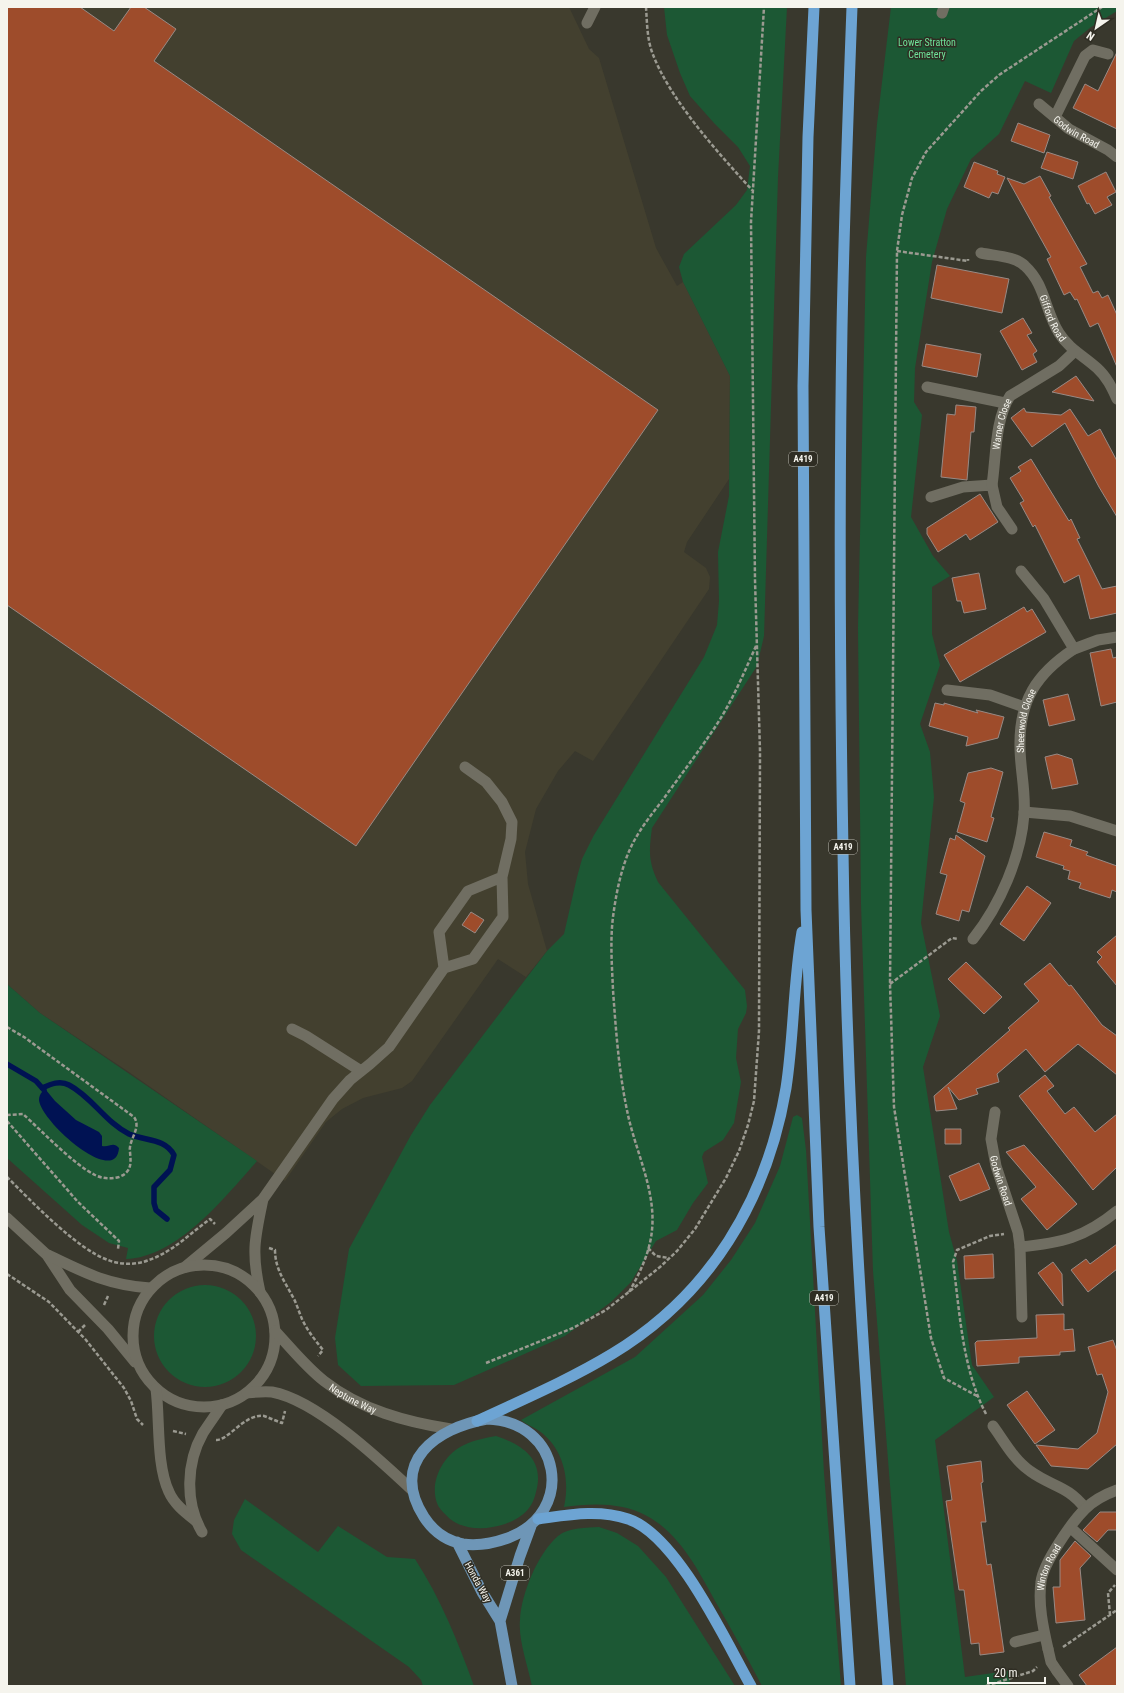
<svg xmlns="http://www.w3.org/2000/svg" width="1124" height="1693" font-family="'Roboto Condensed',sans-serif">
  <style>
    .built { fill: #43402f }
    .green { fill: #1c5834 }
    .water { fill: #001253 }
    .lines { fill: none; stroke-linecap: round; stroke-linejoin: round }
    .stream { stroke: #001253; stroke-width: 5.5 }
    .building { fill: #9e4c2b; stroke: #988a85 }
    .path { stroke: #9b9a91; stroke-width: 2.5; stroke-dasharray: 4 2; stroke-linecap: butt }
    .service { stroke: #706e62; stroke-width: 11 }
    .minor { stroke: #706e62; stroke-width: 11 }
    .primary { stroke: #6e96b7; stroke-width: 11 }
    .trunk { stroke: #6da4d3; stroke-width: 11 }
    .labels { text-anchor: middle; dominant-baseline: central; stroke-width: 3; stroke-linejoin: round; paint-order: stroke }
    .shield { fill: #2f2d23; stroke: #bab8b0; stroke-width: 1 }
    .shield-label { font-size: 9px; font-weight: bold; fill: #f5f4ed }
    .park-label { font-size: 10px; fill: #6ee399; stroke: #2f2d23 }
    .street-label { font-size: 10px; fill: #f5f4ed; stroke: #2f2d23 }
  </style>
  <rect width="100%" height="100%" fill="#39382d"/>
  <path class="built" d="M7,7H569L589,49L599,58L656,248L677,286L683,282L730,376L729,479L687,542L684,552L706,568L710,577L709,589L593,761L575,751L558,771L536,809L525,852L528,884L547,951L526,977L498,959L412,1081L402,1088L363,1098L342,1109L326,1122L285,1181L126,1070L40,1013L7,984Z"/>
  <path class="green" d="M664,7H787L778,177L764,636L757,666L652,828C649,850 648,861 658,882L745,990L747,1006L746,1013L738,1029L736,1058L741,1082L734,1123L723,1140L704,1152L702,1157L708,1183L693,1203L677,1230L656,1241L631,1282L611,1302L565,1336L454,1385L361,1386L338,1365L335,1338L349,1249L411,1135L430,1105L547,951L564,934L577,877L582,859L594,835L704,657L717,625L719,601L718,552L729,496L730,376L683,282L679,267L684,254L736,205L747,190L750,166L738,147L714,123L690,96L680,73L667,35Z
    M891,7H1117V11L1091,27L1074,41L1051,93L1025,81L999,134L971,159L947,209L932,262L915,368L914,402L922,415L911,517L933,556L950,576L932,587V634L940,665L920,724L930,752L934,797L921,923L940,1016L923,1067L949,1232L957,1261L972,1365L994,1397L935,1440L965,1677L1014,1670L1008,1686H906L873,1271L861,904L858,628L866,257L877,124Z
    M7,984L40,1013L257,1161C225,1197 178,1257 126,1259L128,1248L109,1243L82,1225L7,1158Z
    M797,1115L802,1118L806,1150L824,1473L841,1686H762C748,1659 733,1632 718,1606C700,1574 681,1534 647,1516C622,1502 592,1503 564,1507C570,1480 564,1451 542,1433C536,1428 527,1425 521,1420L635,1357L703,1295L731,1260L755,1223L780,1166L793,1117Z
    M154 1336a51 51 0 1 1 102 0a51 51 0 1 1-102 0Z
    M496,1436C523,1445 545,1460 536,1492C534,1501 530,1509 522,1515C503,1530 463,1535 446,1515C443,1512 438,1507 437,1503C429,1481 444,1454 464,1445C474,1440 485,1438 496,1436Z
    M245,1499L318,1552L338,1526L387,1557L415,1559C441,1599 458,1642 474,1686H423L421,1680L409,1667L241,1550L232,1534L234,1520Z
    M599,1527L617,1533L638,1546L666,1577L735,1686H532C528,1667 518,1639 520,1620C521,1594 538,1553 558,1536C569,1527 587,1528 599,1527Z"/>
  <path class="water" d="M46,1090L55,1101L76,1120L99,1132L102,1136V1146C109,1148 113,1141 119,1148C116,1188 41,1122 39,1100C39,1097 40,1094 42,1092Z"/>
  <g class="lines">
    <path class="stream" d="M7,1064L36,1081L44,1090
      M42,1088C51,1084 60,1080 69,1085C92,1097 105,1122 129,1134C145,1141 165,1138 174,1155L170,1170L154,1187V1203L156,1210L167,1219"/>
  </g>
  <path class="building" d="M7,7H80L114,31L131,7H144L176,29L154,61L658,410L356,846L7,605Z
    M1117,52V129L1073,108L1085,84L1098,91Z
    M1018,123L1050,135L1044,153L1011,141Z
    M1047,152L1078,162L1073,179L1041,168Z
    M974,162L998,171L997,174L1005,177L998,194L992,192L989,198L964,187Z
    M1106,172L1116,192L1107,197L1112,205L1095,214L1089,203L1087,204L1078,186Z
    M1040,176L1051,196L1049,197L1087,264L1080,267L1093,293L1098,291L1102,298L1108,295L1117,315V367L1098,323L1090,327L1077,299L1075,300L1070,292L1064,295L1047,259L1051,257L1007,178L1024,184Z
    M937,265L1009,279L1002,313L931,298Z
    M1023,318L1032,333L1027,335L1037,351L1033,354L1037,362L1022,370L1000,331Z
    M926,344L981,354L977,377L922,366Z
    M1076,376L1094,401L1052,392Z
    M956,405L976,407L974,432H971L967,480L941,477L947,414L955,415Z
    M1024,408L1026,412L1061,415L1070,409L1088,436L1100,429L1117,461V517L1099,487L1065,423L1032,447L1011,418Z
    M1031,459L1069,521L1071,519L1080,538L1077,539L1102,589L1117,586V613L1090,619L1079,575L1064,583L1035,525L1033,527L1020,503L1024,501L1010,478L1021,471L1018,467Z
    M980,494L998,522L970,540L966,534L938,552L927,534V528Z
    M979,573L986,609L964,613L961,601H957L952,578Z
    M1024,607L1027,612L1032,609L1046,632L960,682L944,655Z
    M1111,649L1113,658L1117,657V702L1101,706L1090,653Z
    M1068,694L1075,720L1049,726L1043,700Z
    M935,703L944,705V703L978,713L976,710L1004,717L998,738L966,746L968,737L929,726Z
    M1057,754L1072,759L1078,784L1052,789L1045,757Z
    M991,768L1003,772L991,817L994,818L987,842L957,832L965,803L960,801L968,773Z
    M1044,832L1072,840L1070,846L1088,852L1086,855L1117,866V892L1112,890L1110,898L1079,888L1081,883L1068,879L1070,871L1063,869L1064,866L1036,857Z
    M956,835L985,856L969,912L962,910L959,921L936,914L947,875L940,873L950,838L955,840Z
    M1027,886L1051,903L1024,941L1000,924Z
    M471,912L484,920L475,933L462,925Z
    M1117,935V986L1097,962L1102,957L1097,952Z
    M966,962L1002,997L984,1014L948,979Z
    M1050,963L1069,986L1071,985L1102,1025L1117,1036V1075L1078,1044L1045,1072L1026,1049L997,1074L999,1082L976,1089L978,1094L959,1100L948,1087L957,1109L936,1111L934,1096L1010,1030L1008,1028L1039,1001L1024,984Z
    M1045,1075L1054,1086L1047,1091L1065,1114L1074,1107L1095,1132L1117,1114V1167L1093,1190L1019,1096Z
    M945,1129H961V1144H945Z
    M1024,1145L1077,1204L1047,1230L1021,1199L1036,1187L1006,1152Z
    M979,1163L990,1189L960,1201L949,1176Z
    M1117,1244V1269L1088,1292L1071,1270L1086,1259L1090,1264Z
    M993,1254L994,1278L965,1279L964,1256Z
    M1053,1262L1062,1274L1063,1306L1038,1273Z
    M1064,1314V1330L1073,1329L1075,1351L1060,1352V1355L1019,1357V1363L977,1366L975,1343L977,1341L1037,1338L1036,1315Z
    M1113,1340L1117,1351V1444L1088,1469L1051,1466L1036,1445L1078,1449L1097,1433L1108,1392L1102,1374L1097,1375L1088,1347Z
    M1027,1391L1055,1430L1035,1444L1007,1405Z
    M981,1461L983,1482L981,1483L986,1522H981L987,1565L991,1564L1004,1652L980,1655L979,1643L971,1644L964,1590H959L946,1501L952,1500L947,1466Z
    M1100,1512H1117V1530H1108L1097,1542L1083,1530Z
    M1075,1541L1091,1556L1080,1568L1085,1620L1056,1623L1053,1587H1060V1560Z
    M1117,1647V1686H1087L1079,1675Z"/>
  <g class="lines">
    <path class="path" d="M646,7C647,22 647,38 652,52C669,99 719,154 753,191
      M897,251L968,261V259
      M890,984L952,938L958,939
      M7,1027L24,1037L134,1117C142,1128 128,1140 130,1152C131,1163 132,1172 119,1177C111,1179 103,1179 95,1175C73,1164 42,1131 23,1114L7,1115
      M7,1121L78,1202L119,1241L118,1249
      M7,1177C30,1200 78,1250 108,1260C121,1265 136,1265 149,1260C172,1252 191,1233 210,1219L215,1224
      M269,1248L275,1250C275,1269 285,1282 294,1299C297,1305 299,1312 302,1319C307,1330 315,1340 323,1350L318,1356
      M648,1248L656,1256L669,1258
      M7,1274L49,1302L86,1340L124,1388L131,1401L137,1419L143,1425
      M629,1292C640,1273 650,1252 652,1230C656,1191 636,1152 628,1115C619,1074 616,1032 613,990C612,966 610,941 613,917C616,894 621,868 631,847C639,830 651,815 662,801C679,777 697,754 713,730C731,704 743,675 756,646
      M104,1305L108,1296
      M78,1332L85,1325
      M486,1363L573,1328L606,1310L660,1267L677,1251L695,1229L726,1178L739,1151L748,1125L754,1101L759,1031L760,751L755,580L751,222L764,7
      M977,1396L944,1378L931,1338L894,1107L890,984L897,251L902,215L912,178L926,152L981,91L999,75L1102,7
      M986,1414C962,1368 960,1313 953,1262L957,1250L990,1236L1004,1234
      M173,1431L186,1434
      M216,1440C228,1441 245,1413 264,1416C270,1418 276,1421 282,1423L285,1411
      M1110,1615L1108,1593L1115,1585
      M1063,1647L1117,1610
      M986,1686L1033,1671L1037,1667"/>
    <path class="service" d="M942,13L944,7
      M587,23L595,7
      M1055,117L1085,56L1093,50L1108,54
      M927,387L1005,403
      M931,497L963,487L992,485L997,507L1012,529
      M947,690L990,695L1024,707
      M444,968L439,932L468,891L502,877
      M292,1029L306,1036L361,1071
      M185,1267L226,1233L263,1199L333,1099L350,1080L370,1064L389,1047L444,968L473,959L503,917L502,877L511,839L512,822L502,802L486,782L465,767
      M260,1292C251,1252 255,1237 263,1199
      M1071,1528L1117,1570
      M1048,1649L1051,1662L1057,1671"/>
    <g class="minor">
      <path id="s1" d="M1039,104L1069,129L1108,150L1117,157"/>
      <path id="s2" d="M981,253C995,256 1015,256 1025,266C1045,284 1045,311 1059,333C1069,349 1084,356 1097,368C1107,377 1112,388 1117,399"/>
      <path id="s3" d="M992,485C996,458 995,419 1010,396L1059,366L1075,351"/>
      <path d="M1021,571L1044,599L1074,649L1098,640L1117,637"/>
      <path d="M1024,812L1070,816L1117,831"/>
      <path id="s4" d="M973,939C1000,905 1021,857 1024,814C1026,792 1020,769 1020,747C1019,701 1036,674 1074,649"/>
      <path id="s5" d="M995,1112L991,1139L996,1166L1018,1232L1020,1247"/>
      <path d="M7,1218L47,1255L70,1290L108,1329L135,1362"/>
      <path d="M48,1255C85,1273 108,1285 150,1288"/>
      <circle cx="204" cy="1336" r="71"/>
      <path d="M1022,1317L1020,1247C1061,1243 1084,1238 1117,1211"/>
      <path id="s6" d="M275,1331C291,1348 306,1367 324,1381C361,1410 406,1422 451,1429"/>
      <path d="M156,1389C160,1419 156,1465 169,1492C174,1504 186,1513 196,1521"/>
      <path d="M247,1393C256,1392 264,1391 272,1392C316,1400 379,1459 412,1490"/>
      <path d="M993,1426C1004,1441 1014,1460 1030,1471C1052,1487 1067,1485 1085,1508"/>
      <path d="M202,1532C185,1503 186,1463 203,1433C209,1424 216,1414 222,1405"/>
      <path d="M1015,1642L1044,1635"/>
      <path id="s7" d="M1048,1649C1043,1627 1038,1604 1041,1582C1043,1563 1072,1522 1085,1509C1094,1500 1106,1494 1117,1490"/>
      <path d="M1057,1671L1068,1686"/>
    </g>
    <path class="primary" d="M487,1419C561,1421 577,1512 508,1538C494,1543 478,1546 463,1544C447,1541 433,1531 424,1517C389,1462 436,1428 487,1419Z
      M457,1542L482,1592L500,1621L512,1686
      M500,1621L520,1556L531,1526"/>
    <path class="trunk" d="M814,7L808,137L803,386L806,910L819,1227L850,1686
      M852,7C848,114 844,221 842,328C839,502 840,677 843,851C847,1130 866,1408 888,1686
      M477,1421C522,1400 569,1380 612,1354C710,1295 767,1200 786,1088C794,1036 793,984 802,932
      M538,1519C568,1515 598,1509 628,1519C677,1535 726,1642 751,1686"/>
  </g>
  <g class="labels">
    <g class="shield">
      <rect x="789" y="452" width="28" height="14" rx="3"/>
      <rect x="829" y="840" width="28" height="14" rx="3"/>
      <rect x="810" y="1291" width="28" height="14" rx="3"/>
      <rect x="501" y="1566" width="28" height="14" rx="3"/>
    </g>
    <g class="shield-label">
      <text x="803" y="459">A419</text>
      <text x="843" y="847">A419</text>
      <text x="824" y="1298">A419</text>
      <text x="515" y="1573">A361</text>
    </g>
    <g class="park-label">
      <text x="927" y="42">Lower Stratton<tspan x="927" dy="12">Cemetery</tspan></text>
    </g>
    <g class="street-label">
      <text stroke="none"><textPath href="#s1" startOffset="47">Godwin Road</textPath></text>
      <text stroke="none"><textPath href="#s2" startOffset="106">Gifford Road</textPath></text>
      <text stroke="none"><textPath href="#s3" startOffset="62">Warner Close</textPath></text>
      <text stroke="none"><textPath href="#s4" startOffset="231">Sheerwold Close</textPath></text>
      <text stroke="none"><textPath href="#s5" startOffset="70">Godwin Road</textPath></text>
      <text stroke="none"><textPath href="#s6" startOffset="104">Neptune Way</textPath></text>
      <text stroke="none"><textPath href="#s7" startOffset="84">Winton Road</textPath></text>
      <text transform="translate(478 1582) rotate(61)">Honda Way</text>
    </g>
  </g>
  <rect width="1124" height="1693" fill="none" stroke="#f5f4ed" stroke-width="16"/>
  <g transform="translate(1096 28) rotate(214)" stroke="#2f2d23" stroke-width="3" paint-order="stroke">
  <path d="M0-3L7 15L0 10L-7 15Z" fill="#f5f4ed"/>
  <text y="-6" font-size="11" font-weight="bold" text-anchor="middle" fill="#f5f4ed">N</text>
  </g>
  <path d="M988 1677v6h57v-6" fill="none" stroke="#f5f4ed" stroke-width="2"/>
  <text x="994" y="1677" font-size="12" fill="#f5f4ed" stroke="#2f2d23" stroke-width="3" paint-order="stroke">20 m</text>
</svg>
